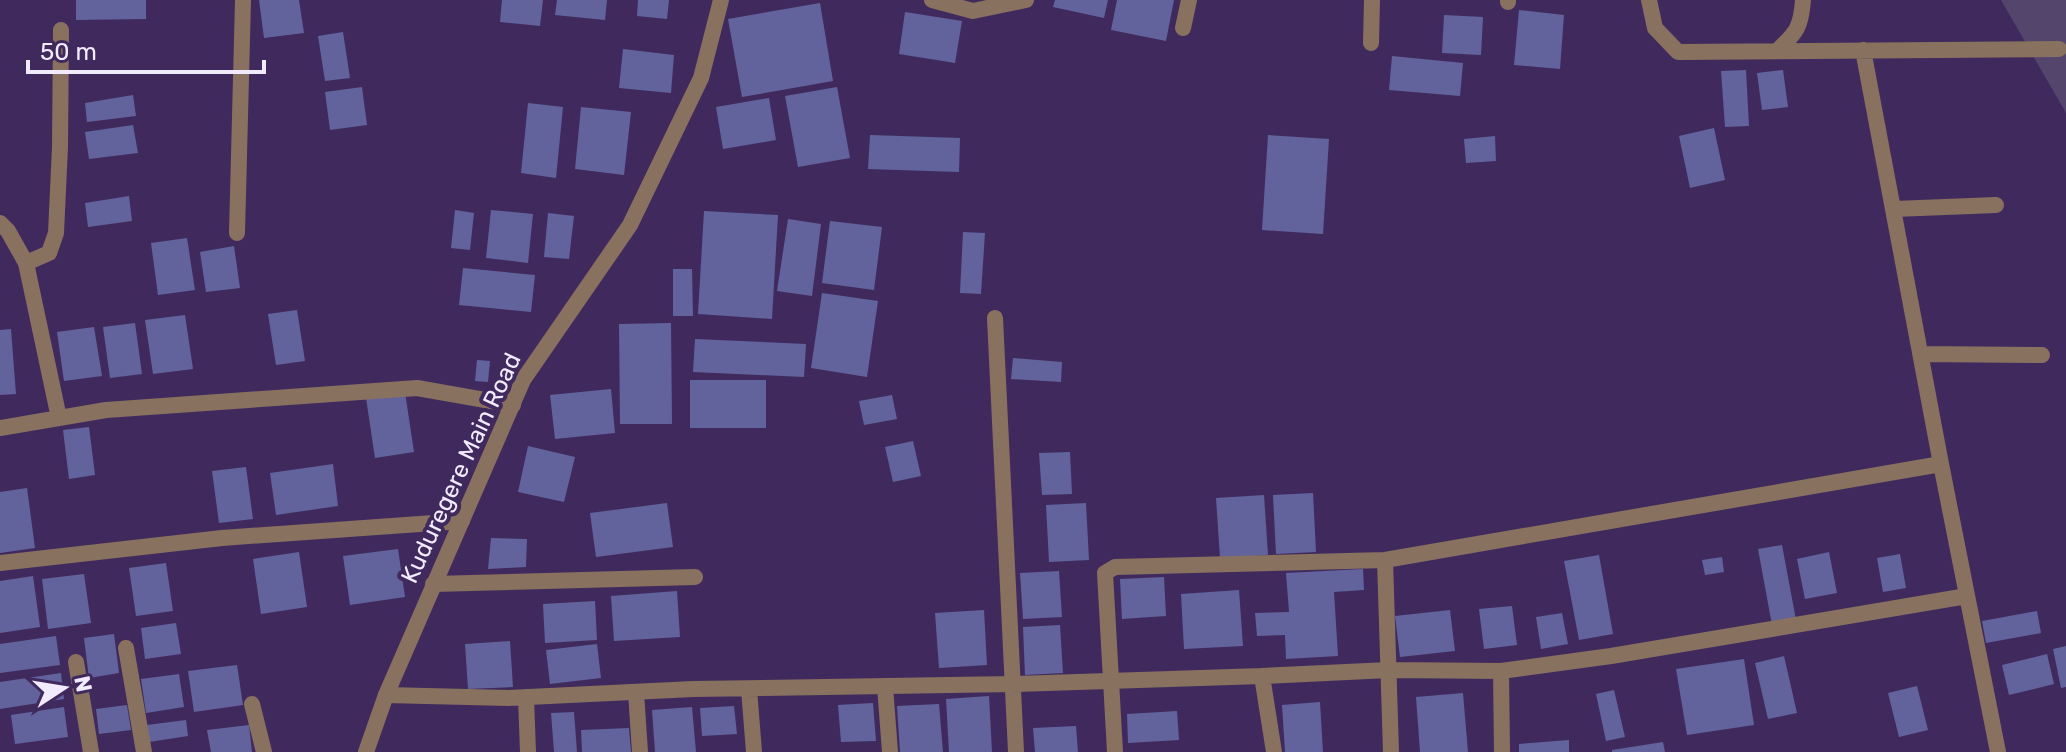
<svg xmlns="http://www.w3.org/2000/svg" width="2066" height="752" font-family="Rubik,sans-serif">
  <style>
    .green { fill: #54456d }
    .building { fill: #62639c }
    .lines { fill: none; stroke-linecap: round; stroke-linejoin: round }
    .minor { stroke: #88715f; stroke-width: 16 }
    .tertiary { stroke: #88715f; stroke-width: 16 }
    .labels { text-anchor: middle; dominant-baseline: central; stroke-width: 8; stroke-linejoin: round; paint-order: stroke }
    .street-label { font-size: 24px; fill: #f2ebfe; stroke: #402a5d }
  </style>
  <rect width="100%" height="100%" fill="#402a5d"/>
  <path class="green" d="M2001,0H2066V113Z"/>
  <path class="building" d="M76,0H146V19L76,20Z
    M259,0H299L304,33L264,38Z
    M502,0H543L540,26L500,22Z
    M557,0H607L605,20L555,15Z
    M638,0H669L667,19L637,16Z
    M1055,0H1108L1104,18L1053,7Z
    M1117,0H1174L1166,41L1111,30Z
    M820,3L833,81L742,97L728,19Z
    M1519,10L1564,15L1560,69L1514,65Z
    M905,12L962,21L955,63L899,54Z
    M1444,15L1483,17L1481,55L1442,53Z
    M343,32L350,78L325,81L318,36Z
    M623,49L674,55L671,93L619,88Z
    M1392,56L1463,63L1460,96L1389,90Z
    M1746,70L1749,126L1725,127L1721,71Z
    M1783,70L1788,107L1762,110L1757,73Z
    M362,87L367,125L330,130L325,92Z
    M837,87L850,158L798,167L785,96Z
    M133,95L136,116L87,122L85,103Z
    M769,98L776,140L723,149L716,107Z
    M528,103L563,107L556,178L521,173Z
    M581,107L631,112L624,175L575,169Z
    M133,125L138,153L89,159L85,132Z
    M1714,128L1725,180L1690,188L1679,136Z
    M870,135L960,138L959,172L868,169Z
    M1268,135L1329,139L1323,234L1262,230Z
    M1495,136L1496,161L1466,163L1464,139Z
    M129,196L132,221L88,227L85,203Z
    M455,210L474,213L470,250L451,248Z
    M491,210L533,214L528,263L486,258Z
    M704,211L778,215L772,319L698,314Z
    M548,213L574,216L569,259L544,257Z
    M788,219L821,224L812,296L777,291Z
    M830,221L882,227L874,290L822,283Z
    M963,232L985,233L981,294L960,293Z
    M187,238L195,290L158,295L151,243Z
    M234,246L240,288L206,292L200,252Z
    M463,268L535,275L531,312L459,305Z
    M673,269H692L693,316H673Z
    M822,293L878,301L867,377L811,368Z
    M297,310L305,361L276,365L268,314Z
    M185,315L193,369L153,374L145,320Z
    M135,323L142,374L110,378L103,327Z
    M671,323L672,424H620L619,324Z
    M94,327L102,376L64,381L57,332Z
    M11,329L16,394L0,395V330Z
    M695,339L806,344L804,377L693,372Z
    M1013,358L1062,362L1061,382L1011,379Z
    M477,360L490,361L488,382L475,381Z
    M690,380H766V428H690Z
    M611,389L615,433L555,439L550,395Z
    M405,392L414,452L375,458L366,398Z
    M892,395L897,419L864,425L859,401Z
    M89,427L95,475L69,479L63,430Z
    M913,441L921,476L893,482L885,447Z
    M528,446L575,457L564,502L518,492Z
    M1070,452L1072,494L1042,495L1039,453Z
    M333,464L338,506L276,515L270,473Z
    M246,467L253,519L219,523L212,471Z
    M27,488L35,548L0,553V492Z
    M1313,493L1316,552L1276,554L1273,495Z
    M1264,495L1268,555L1220,558L1216,498Z
    M667,503L673,547L596,557L590,513Z
    M1086,503L1089,560L1049,562L1046,505Z
    M491,538L527,539L526,567L488,569Z
    M1782,545L1796,620L1772,625L1758,549Z
    M398,549L405,597L350,605L343,556Z
    M299,552L307,607L261,614L253,559Z
    M1829,552L1837,593L1805,599L1797,559Z
    M1900,554L1906,588L1883,592L1877,558Z
    M1599,555L1613,634L1579,640L1564,561Z
    M1722,557L1724,572L1705,575L1702,560Z
    M166,563L173,611L136,616L129,568Z
    M1363,569L1364,590L1334,592L1338,656L1286,659L1285,635L1257,636L1255,613L1289,612L1286,573Z
    M1059,571L1062,617L1023,619L1020,573Z
    M84,574L91,623L48,629L42,579Z
    M33,576L40,627L0,633V581Z
    M1164,577L1166,616L1122,619L1120,579Z
    M1239,590L1243,646L1184,649L1181,594Z
    M677,591L680,637L614,641L611,596Z
    M595,601L597,640L545,643L543,604Z
    M1512,606L1517,645L1484,649L1479,609Z
    M984,610L987,665L939,668L935,613Z
    M1450,610L1455,651L1400,657L1395,616Z
    M2037,611L2041,633L1986,643L1982,621Z
    M1562,613L1568,644L1541,649L1536,617Z
    M176,623L181,654L145,659L141,628Z
    M1060,625L1063,673L1025,675L1023,627Z
    M114,634L119,673L89,678L84,638Z
    M56,636L60,665L0,673V644Z
    M510,641L513,687L468,689L465,644Z
    M597,644L601,678L550,684L546,650Z
    M2066,646V687L2061,688L2053,649Z
    M2047,654L2054,684L2009,695L2002,665Z
    M1784,656L1797,713L1768,719L1755,663Z
    M1744,659L1754,725L1687,735L1676,669Z
    M237,665L243,705L194,712L188,671Z
    M61,673L64,699L0,709V682Z
    M179,674L184,707L146,713L141,679Z
    M1917,686L1928,730L1899,737L1888,693Z
    M1614,690L1625,737L1606,741L1596,694Z
    M1463,693L1468,752H1420L1416,697Z
    M989,696L992,752H949L946,699Z
    M1320,702L1323,752H1285L1282,705Z
    M873,703L876,741L841,742L838,705Z
    M939,704L943,752H900L897,706Z
    M127,705L131,730L99,734L96,709Z
    M734,706L737,734L702,736L700,708Z
    M64,707L68,737L15,744L11,715Z
    M692,707L696,752H655L652,710Z
    M1177,711L1179,740L1128,743L1127,714Z
    M574,712L577,752H554L551,713Z
    M186,720L188,736L149,742L147,725Z
    M249,725L252,752H211L207,730Z
    M1076,726L1078,752H1035L1033,728Z
    M629,728L631,752H582L581,730Z
    M1569,740V752H1519V744Z
    M1663,742L1665,752H1612V750Z"/>
  <g class="lines">
    <path class="minor" d="M932,0L973,11L1026,0
      M1649,0L1655,28L1678,52L2059,49
      M1508,2V0
      M1183,28L1189,0
      M1371,43L1372,0
      M1778,50C1797,32 1801,27 1803,0
      M1863,50L1941,464L1998,752
      M1894,209L1996,205
      M0,223L8,231L26,263L59,418
      M237,233L243,0
      M26,263L49,253L56,233L60,147L61,30
      M995,318L1016,752
      M1921,354L2042,355
      M0,428L106,410L417,388L513,405
      M0,563L222,538L462,521
      M433,584L695,577
      M126,648L144,752
      M76,662L91,752
      M1501,671L1502,752
      M1262,676L1274,752
      M885,686L890,752
      M749,689L754,752
      M636,692L640,752
      M386,695L508,698L693,689L1013,684L1262,676L1389,670L1501,671L1611,656L1967,596
      M526,697L528,752
      M252,704L264,752
      M1115,752L1105,573L1115,567L1385,560
      M1391,752L1385,560L1941,464"/>
    <path class="tertiary" d="M366,752L386,695L523,380L630,225L701,78L721,0"/>
  </g>
  <g class="labels">
    <g class="street-label">
      <text transform="translate(461 468) rotate(-65)">Kuduregere Main Road</text>
    </g>
  </g>
  <g transform="translate(64 688) rotate(78)" stroke="#402a5d" stroke-width="6" paint-order="stroke">
  <path d="M0-6L14 30L0 20L-14 30Z" fill="#f2ebfe"/>
  <text y="-12" font-size="22" font-weight="bold" text-anchor="middle" fill="#f2ebfe">N</text>
  </g>
  <path d="M28 60v12h236v-12" fill="none" stroke="#f2ebfe" stroke-width="4"/>
  <text x="40" y="60" font-size="24" fill="#f2ebfe" stroke="#402a5d" stroke-width="6" paint-order="stroke">50 m</text>
</svg>
